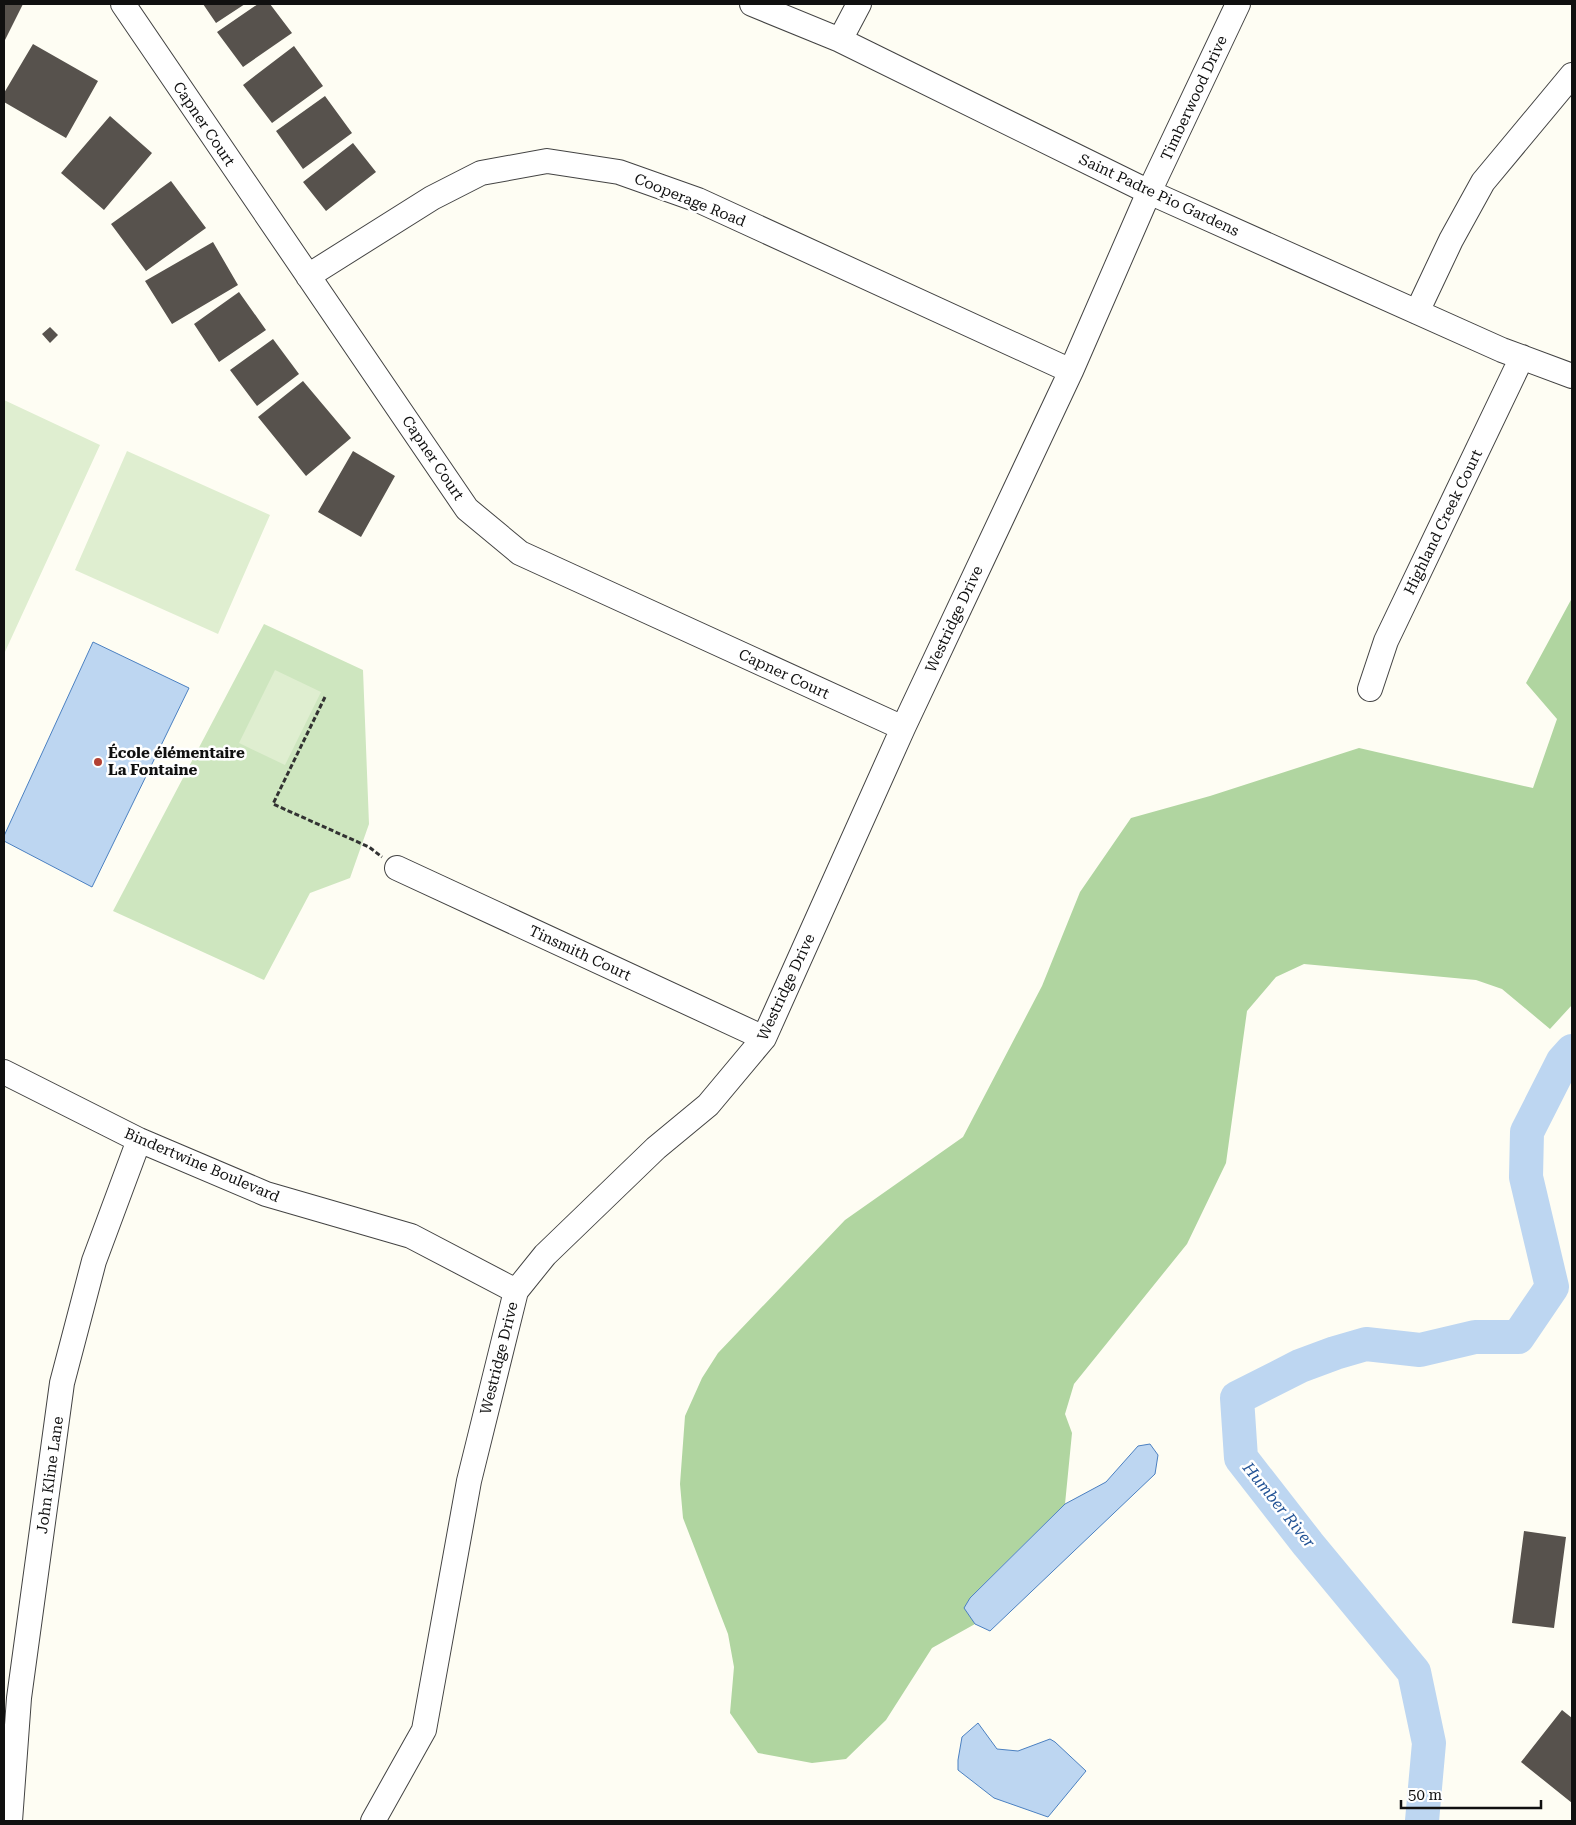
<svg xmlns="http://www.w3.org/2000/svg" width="1576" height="1825" font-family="'Roboto Serif',serif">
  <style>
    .green { fill: #cee6bf }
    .forest { fill: #b0d5a0 }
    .pitch { fill: #dfeed0 }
    .water { fill: #bdd6f1; stroke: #4b80c1 }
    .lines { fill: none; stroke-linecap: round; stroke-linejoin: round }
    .river { stroke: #bdd6f1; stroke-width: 34 }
    .building { fill: #57524d }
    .minor-casing { stroke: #434343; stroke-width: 26 }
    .path { stroke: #323232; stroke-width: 3; stroke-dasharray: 5 2.5; stroke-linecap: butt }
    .minor { stroke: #fff; stroke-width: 24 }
    .poi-dot { fill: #b34134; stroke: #fff; stroke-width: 2 }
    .labels { text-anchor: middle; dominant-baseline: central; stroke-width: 5; stroke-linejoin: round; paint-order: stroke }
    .street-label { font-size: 15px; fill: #101010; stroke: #fff }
    .poi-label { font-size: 15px; font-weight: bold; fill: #101010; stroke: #fff; text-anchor: start }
    .water-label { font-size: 16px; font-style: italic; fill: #245496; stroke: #fff }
  </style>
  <rect width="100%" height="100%" fill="#fefdf3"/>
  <path class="green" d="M264,624L363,670L369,824L350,878L310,893L264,980L113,911Z"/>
  <path class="forest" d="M1572,598V1005L1550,1029L1502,989L1476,980L1304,964L1276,977L1247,1011L1226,1163L1187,1244L1074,1384L1065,1414L1072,1433L1065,1504L970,1598L965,1608L975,1624L932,1648L886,1720L846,1759L812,1763L758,1753L730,1713L734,1667L728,1634L683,1518L680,1484L685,1416L702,1378L718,1353L845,1220L963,1137L1042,986L1080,892L1131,818L1210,796L1359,748L1533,788L1557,719L1526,683Z"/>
  <path class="pitch" d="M4,400L100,445L4,654Z
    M127,451L270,515L218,634L75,570Z
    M275,670L321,692L285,765L239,743Z"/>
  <path class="water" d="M93,642L189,688L92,887L4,841V836Z
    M1150,1444L1158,1455L1155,1474L990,1631L975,1624L964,1608L970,1598L1065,1504L1106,1482L1138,1446Z
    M978,1723L997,1749L1018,1751L1050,1739L1055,1742L1086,1771L1048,1817L994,1798L958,1770V1760L962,1737Z"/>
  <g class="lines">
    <path class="river" d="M1422,1821L1429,1743L1414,1672L1308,1544L1241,1458L1237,1398L1300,1366L1335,1353L1366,1344L1420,1350L1475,1337H1518L1552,1287L1526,1177L1527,1132L1563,1061L1572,1051"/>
  </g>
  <path class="building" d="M4,4H23L4,42Z
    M203,4H245L216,23Z
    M258,4H270L292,33L243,67L217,32Z
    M33,44L98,81L66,138L4,102V93Z
    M294,46L323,86L272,123L243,85Z
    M325,96L352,133L303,169L276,131Z
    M110,116L152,153L104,210L61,173Z
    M353,143L376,172L326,211L303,182Z
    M171,181L206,228L146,271L111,224Z
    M213,242L238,285L172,324L145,281Z
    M239,292L266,330L219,362L194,324Z
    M50,327L58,335L50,343L42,334Z
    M273,339L299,374L257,406L230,370Z
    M303,381L351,438L306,476L258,417Z
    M353,451L395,476L361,537L318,512Z
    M1524,1531L1566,1537L1554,1628L1512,1623Z
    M1562,1710L1572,1718V1803L1521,1762Z"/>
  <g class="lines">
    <defs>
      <path id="minor" d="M123,4L467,509L520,553L903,728
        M752,4L840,40L1149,192L1502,350L1572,376
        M840,40L859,4
        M308,276L432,198L481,173L547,161L619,172L698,200L1071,371
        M1417,312L1451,240L1483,182L1572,75
        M1370,689L1386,641L1522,357
        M397,868L764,1038
        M4,1072L139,1140L266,1194L411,1236L516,1291
        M10,1821L19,1698L62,1383L94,1261L139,1140
        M373,1821L424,1730L469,1481L516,1291L545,1255L656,1148L708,1105L764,1038L903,728L1071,371L1149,192L1238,4"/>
    </defs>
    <use href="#minor" class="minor-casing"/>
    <path class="path" d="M325,697L273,804L369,847L382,857"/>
    <use href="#minor" class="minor"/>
  </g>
  <circle class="poi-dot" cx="98" cy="762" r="5"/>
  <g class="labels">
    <g class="street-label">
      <text transform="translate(1194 98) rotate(-65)">Timberwood Drive</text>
      <text transform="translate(204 124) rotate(56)">Capner Court</text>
      <text transform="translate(1159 195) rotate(25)">Saint Padre Pio Gardens</text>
      <text transform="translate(690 200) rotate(22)">Cooperage Road</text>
      <text transform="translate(433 458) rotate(56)">Capner Court</text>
      <text transform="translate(1443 522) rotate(-64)">Highland Creek Court</text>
      <text transform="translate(954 619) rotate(-65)">Westridge Drive</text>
      <text transform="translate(784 674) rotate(25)">Capner Court</text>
      <text transform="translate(580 953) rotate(25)">Tinsmith Court</text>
      <text transform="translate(786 987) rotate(-65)">Westridge Drive</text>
      <text transform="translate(202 1165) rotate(23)">Bindertwine Boulevard</text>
      <text transform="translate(499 1358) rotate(-76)">Westridge Drive</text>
      <text transform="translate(50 1475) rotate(-82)">John Kline Lane</text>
    </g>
    <g class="poi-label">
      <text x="108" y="753">École élémentaire<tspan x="108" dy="17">La Fontaine</tspan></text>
    </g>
    <g class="water-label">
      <text transform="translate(1279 1505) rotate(51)">Humber River</text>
    </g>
  </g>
  <rect width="1576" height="1825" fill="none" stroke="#101010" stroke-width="10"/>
  <path d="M1401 1800v8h140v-8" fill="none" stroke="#101010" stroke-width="2.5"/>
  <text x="1408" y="1800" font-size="15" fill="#101010" stroke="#ffffff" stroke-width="4" paint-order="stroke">50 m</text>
</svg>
